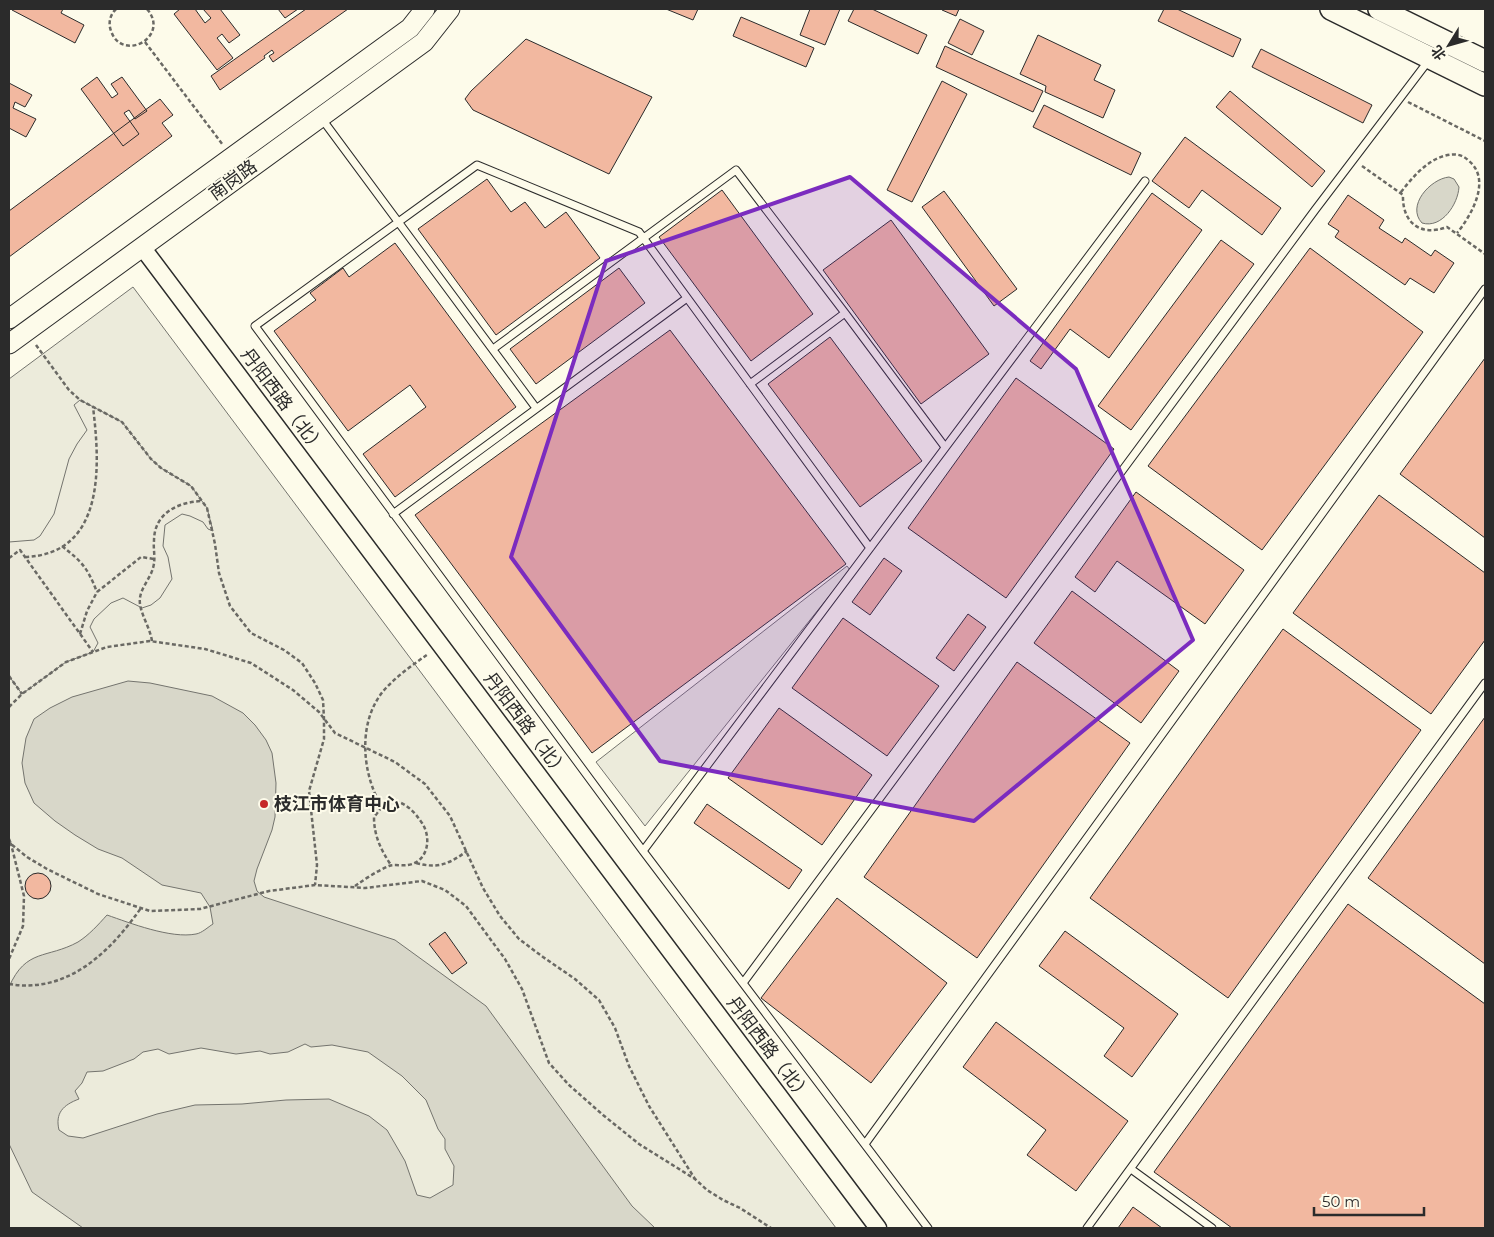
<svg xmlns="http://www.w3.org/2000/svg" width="1494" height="1237" font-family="Montserrat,'Noto Sans SC',sans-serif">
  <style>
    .green { fill: #ecebdb; stroke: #74746e }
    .parking { fill: #eceadb; stroke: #74746e }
    .water { fill: #d8d7c9; stroke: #74746e; fill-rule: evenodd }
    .building { fill: #f2b8a0; stroke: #2b2b2b }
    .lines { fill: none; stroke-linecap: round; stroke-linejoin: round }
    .service-casing { stroke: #2b2b2b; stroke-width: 9 }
    .tertiary-casing { stroke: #2b2b2b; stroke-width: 19 }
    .secondary-casing { stroke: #2b2b2b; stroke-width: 21 }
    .primary-casing { stroke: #2b2b2b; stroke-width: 24 }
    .path { stroke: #6a6964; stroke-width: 2.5; stroke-dasharray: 4 2.5; stroke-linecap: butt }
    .service { stroke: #fdfbea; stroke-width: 7 }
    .tertiary { stroke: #fdfbea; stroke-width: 16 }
    .secondary { stroke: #fdfbea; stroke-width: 19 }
    .primary { stroke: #fdfbea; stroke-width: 21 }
    .marked { fill: #7b2cbf; fill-opacity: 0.2; stroke: #7b2cbf; stroke-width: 4; stroke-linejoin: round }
    .poi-dot { fill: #c62828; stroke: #fdfbea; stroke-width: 2 }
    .labels { text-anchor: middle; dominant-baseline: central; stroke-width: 4; stroke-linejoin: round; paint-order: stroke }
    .street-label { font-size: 18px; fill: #2b2b2b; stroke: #fdfbea }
    .poi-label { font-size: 18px; font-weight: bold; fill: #2b2b2b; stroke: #fdfbea; text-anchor: start }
  </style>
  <rect width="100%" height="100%" fill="#fdfbea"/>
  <path class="green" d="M133,287L836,1228H9V379Z
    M847,566L850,570L645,826L596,762Z"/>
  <path class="parking" d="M80,400L122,422L151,459L161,468L191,486L207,508L213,531L208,529L203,522L190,516L182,514L165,525L163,546L168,557L172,579L160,598L151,605L142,608L123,598L111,603L94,619L90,627L98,643L93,652L66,662L22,694L9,676V542L34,540L40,536L54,514L69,459L77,444L87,430L74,405Z"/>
  <path class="water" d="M1449,177L1454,179L1459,187C1458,204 1442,229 1422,223C1406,206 1430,179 1449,177Z
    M128,681L150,683L212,696L243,713L255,725L266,740L272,753L276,783L275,817L272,830L257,869L254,881L257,891L264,897L395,940L486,1006L632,1206L655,1228H83L32,1192L9,1144V987C26,948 47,959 78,942C89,935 98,925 107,915C130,923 171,939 196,934C202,933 208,927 213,924L210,907L201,893L162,885L122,858L98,849L75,835L55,821L34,803L25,783L22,763L26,738L34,719L50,708L72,697ZM305,1044L311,1047L332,1045L368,1052L402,1076L426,1100L438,1129L445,1139V1149L454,1166L453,1185L430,1198L417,1195L405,1161L387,1130L369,1116L329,1099L286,1100L242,1104L195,1105L157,1114L83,1138L68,1136L59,1130C55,1113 63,1105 79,1099L75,1091L82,1083L87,1072L103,1071L134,1059L143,1052L158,1049L169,1054L201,1048L236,1054L260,1051L270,1054L288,1052Z"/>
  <path class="building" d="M13,9H63L61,13L84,25L75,43L12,10Z
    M180,9H195L205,23L211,18L203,9H220L240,35L229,43L222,34L217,38L233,58L217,70L174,14Z
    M278,9H298L285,18Z
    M306,9H348L273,62L269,56L274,53L272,50L264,56L265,58L220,90L211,76Z
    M666,9H698L693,20Z
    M810,9H840L825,45L800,35Z
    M854,9H872L927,35L918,54L848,21Z
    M942,9H959L956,16L942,10Z
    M1164,9H1177L1241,39L1233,57L1158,21Z
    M741,17L814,48L806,67L733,36Z
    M960,19L984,31L972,55L948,43Z
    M1038,35L1101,65L1094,80L1115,90L1103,118L1045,92L1046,86L1020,74Z
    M526,39L652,97L609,174L473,110L465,99L471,91Z
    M945,46L1043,91L1033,112L936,67Z
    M1261,49L1372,105L1363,123L1252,67Z
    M97,77L112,98L118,94L111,84L122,77L147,111L135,119L129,110L124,113L139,134L123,146L81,89Z
    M942,81L967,94L912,202L887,190Z
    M9,83L32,95L25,107L15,102L13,108L36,119L26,137L9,128Z
    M1230,91L1325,171L1312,187L1216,107Z
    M160,99L173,115L162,123L172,136L9,257V211Z
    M1044,105L1141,153L1131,175L1033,127Z
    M1185,137L1281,208L1262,235L1202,190L1189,208L1152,181Z
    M487,179L511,212L525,202L545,228L566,212L600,258L496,335L418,229Z
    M722,190L813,314L751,361L659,237Z
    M944,191L1017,289L994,306L922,207Z
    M1152,193L1202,230L1109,358L1070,329L1041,369L1030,361Z
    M1348,195L1384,220L1379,228L1402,243L1405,238L1431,256L1435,250L1454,263L1434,293L1410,278L1405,285L1335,237L1339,231L1328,224Z
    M891,220L989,354L921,404L823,270Z
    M1221,240L1254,264L1131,430L1098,406Z
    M395,243L516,407L395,497L363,454L426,407L410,385L348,431L274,331L316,300L310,293L343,268L349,277Z
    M1310,248L1423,332L1262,550L1148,466Z
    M619,268L645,303L536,384L510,349Z
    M670,330L846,564L592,753L415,515Z
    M830,337L922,461L860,507L768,384Z
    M1485,358V538L1400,474Z
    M1016,378L1114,449L1006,598L908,528Z
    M1136,492L1244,570L1205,624L1117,561L1095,592L1075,577Z
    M1379,495L1485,573V640L1431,714L1293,613Z
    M884,558L902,571L870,615L852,602Z
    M1072,591L1179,671L1141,723L1034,643Z
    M968,614L986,627L954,671L936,658Z
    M843,618L939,686L887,756L792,688Z
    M1283,629L1421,730L1228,998L1090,898Z
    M1017,662L1130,743L977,958L864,877Z
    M779,708L872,775L822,845L728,778Z
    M1485,717V964L1368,878Z
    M707,804L802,870L789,889L694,823Z
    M25 886a13 13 0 1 1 26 0a13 13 0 1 1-26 0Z
    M837,898L947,983L871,1083L761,998Z
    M1348,904L1485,1004V1228H1232L1154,1172Z
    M1065,931L1178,1014L1132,1077L1104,1056L1124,1028L1039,966Z
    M445,932L467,963L452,974L429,944Z
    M996,1022L1128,1121L1076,1191L1027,1155L1046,1130L963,1067Z
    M1133,1207L1162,1228H1118Z"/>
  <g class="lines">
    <defs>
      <path id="service" d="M322,119L536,408
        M493,349L736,170L845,313
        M750,384L845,313L945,447
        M393,514L687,298
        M870,548L639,232L477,165L255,326L643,851L928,1228
        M643,851L1145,181
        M743,983L1315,210L1429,60
        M865,1144L1485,289
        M1131,1169L1212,1228
        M1087,1228L1485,683"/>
      <path id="tertiary" d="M142,247L878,1228"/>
      <path id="secondary" d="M9,319L410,28L425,9
        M9,344L424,42L450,9"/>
      <path id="primary" d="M1331,9L1485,85
        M1379,9L1485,61"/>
    </defs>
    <use href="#service" class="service-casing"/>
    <use href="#tertiary" class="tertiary-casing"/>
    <use href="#secondary" class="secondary-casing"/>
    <use href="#primary" class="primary-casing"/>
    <path class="path" d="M116,9C110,15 108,23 111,31C122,63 171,37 147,9
      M145,42L223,145
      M1408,102L1485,141
      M1362,166L1403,195C1402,223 1421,237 1447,227L1485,254
      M1401,192C1412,178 1426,161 1444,156C1454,153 1462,154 1469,161C1492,180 1471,216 1457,233
      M36,345L69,390L80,400L122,422L151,459L161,468L191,486L207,508L215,544L219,573L230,606L251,633L284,650L302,663L315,683L323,700L324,719V739L309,791L317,865L315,885
      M62,546C83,563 87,567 97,592
      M25,557C106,554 100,464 93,407
      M9,558L20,550L93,652
      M80,634L87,611L97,592L141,557L154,559
      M152,641C150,628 142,617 140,604C138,590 150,580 153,568C156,558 153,550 154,541C154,513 178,502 202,501
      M9,676L22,694
      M9,707L22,694L66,662L107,647L150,641L205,649L251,663L293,690L319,712L335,733L395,762L425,784L450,816L483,888L500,916L519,939L543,957L575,979L599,1000L615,1028L629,1066L649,1106L695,1179
      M382,807C361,773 357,719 386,688C398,675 414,664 428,654
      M9,839L11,844L27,857L47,869L98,894L150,911L200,909L269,891L315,885L365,888L422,881L445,890L466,906L505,959L522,989L549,1063L569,1085L603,1115L639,1144L695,1179L707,1190L723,1200L740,1208L771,1228
      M9,844H11L24,896L23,926L9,959
      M416,863C438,869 449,864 467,851
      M355,886C365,879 377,871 389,866C394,864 402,866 408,865C428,862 432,838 422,823C414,811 406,803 392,800L382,807L374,817C374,836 381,850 391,865
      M9,984C68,994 110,952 141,908"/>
    <use href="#service" class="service"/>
    <use href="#tertiary" class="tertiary"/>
    <use href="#secondary" class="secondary"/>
    <use href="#primary" class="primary"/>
  </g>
  <path class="marked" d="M850,177L1076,369L1193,640L974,821L660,761L511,557L606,261Z"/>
  <circle class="poi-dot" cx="264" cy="804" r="5"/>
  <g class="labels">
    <g class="street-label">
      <text transform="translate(233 180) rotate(-36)">南岗路</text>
      <text transform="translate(283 401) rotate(53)">丹阳西路（北）</text>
      <text transform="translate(526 725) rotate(53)">丹阳西路（北）</text>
      <text transform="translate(769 1049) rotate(53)">丹阳西路（北）</text>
    </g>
    <g class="poi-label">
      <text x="274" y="804">枝江市体育中心</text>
    </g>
  </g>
  <rect width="1494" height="1237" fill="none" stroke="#2b2b2b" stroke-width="20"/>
  <g transform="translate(1449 45) rotate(233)" stroke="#fdfbea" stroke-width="4" paint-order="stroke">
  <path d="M0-4L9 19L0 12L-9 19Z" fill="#2b2b2b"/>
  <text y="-8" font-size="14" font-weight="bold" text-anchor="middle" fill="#2b2b2b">北</text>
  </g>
  <path d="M1314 1207v8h110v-8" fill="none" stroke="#2b2b2b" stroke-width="2.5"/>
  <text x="1322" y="1207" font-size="15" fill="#2b2b2b" stroke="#fdfbea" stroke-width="4" paint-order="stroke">50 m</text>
</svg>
